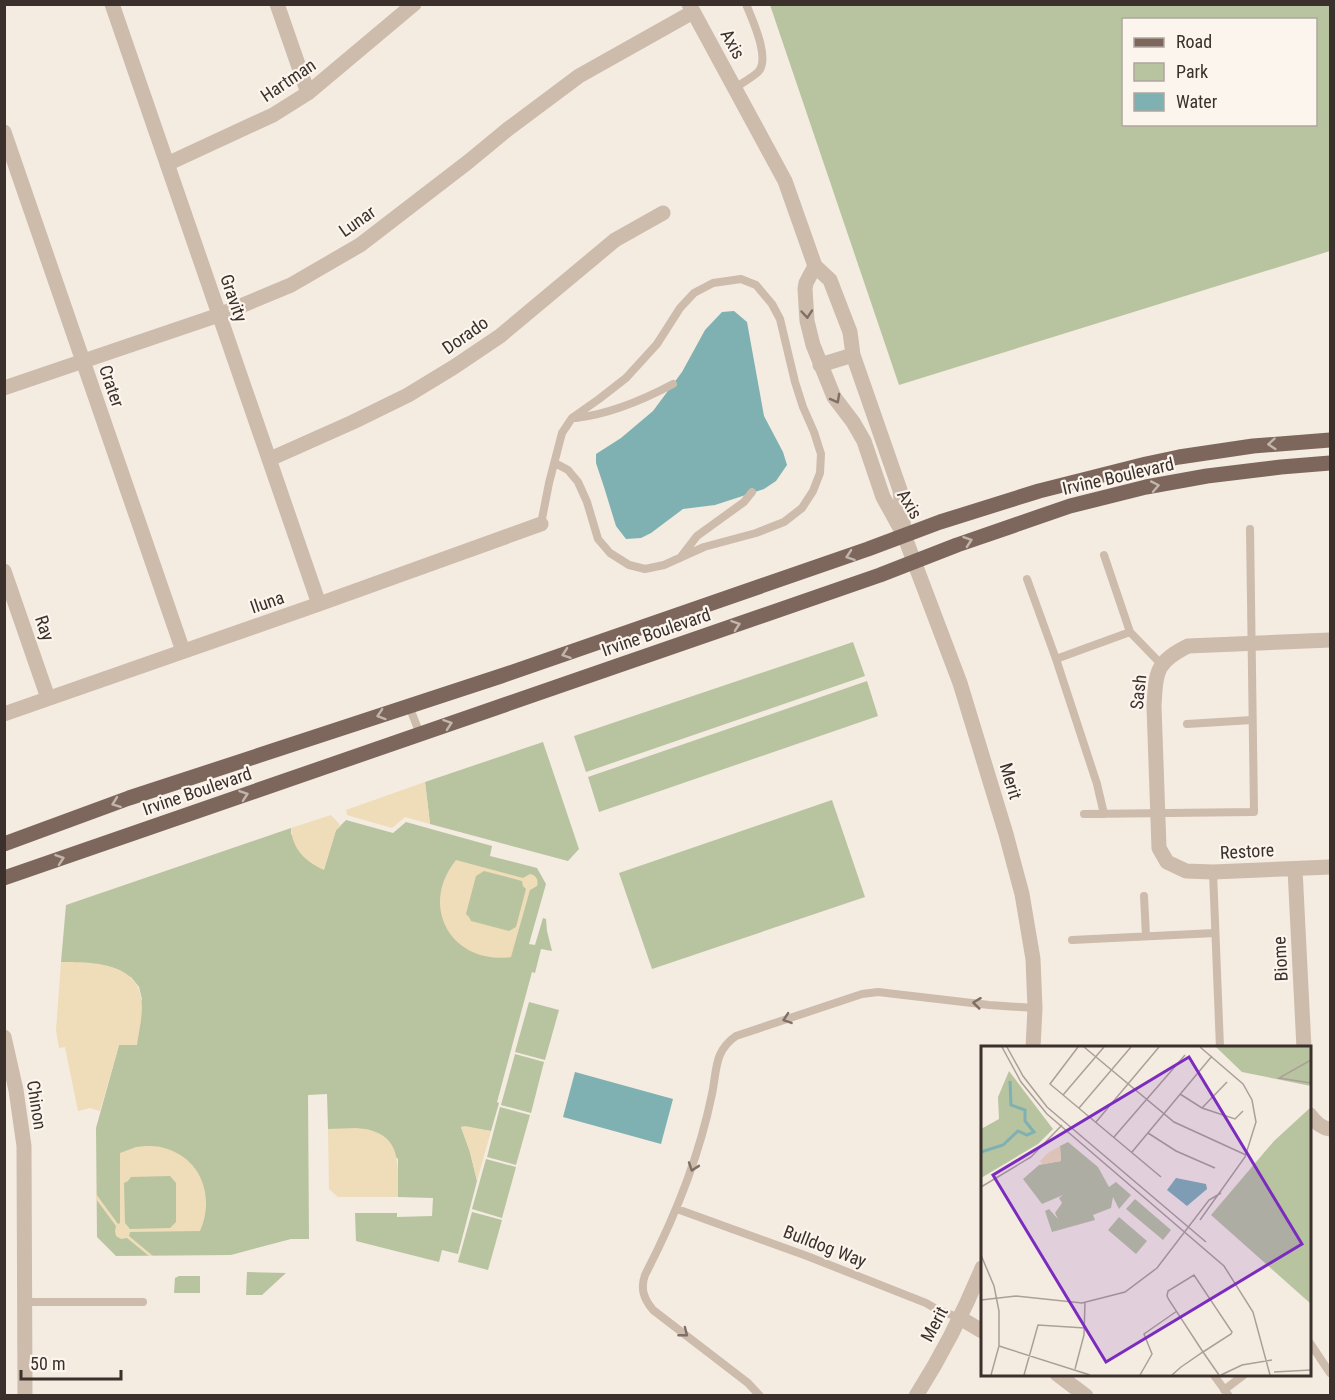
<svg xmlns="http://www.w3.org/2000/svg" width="1335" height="1400" font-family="'Roboto Condensed',sans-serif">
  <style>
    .green { fill: #b8c4a0; fill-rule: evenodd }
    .sand { fill: #efdcb8; fill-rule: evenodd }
    .water { fill: #7fb0b2 }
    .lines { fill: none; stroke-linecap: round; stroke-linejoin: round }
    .service { stroke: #cdbbac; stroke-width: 8 }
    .minor { stroke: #cdbbac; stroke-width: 15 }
    .tertiary { stroke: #cdbbac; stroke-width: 15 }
    .primary { stroke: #7d675c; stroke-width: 15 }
    .oneway { stroke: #7d6f65 }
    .oneway2 { stroke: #c2b5ac }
    .labels { text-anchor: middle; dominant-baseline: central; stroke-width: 4.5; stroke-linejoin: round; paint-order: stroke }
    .street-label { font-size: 18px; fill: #3b302b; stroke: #fbf5ee }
    .inset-river { fill: none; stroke: #7fb0b2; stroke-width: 3 }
    .inset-road { fill: none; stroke: #aaa098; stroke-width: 1.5 }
    .view { fill: #7b2cbf; fill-opacity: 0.15; stroke: #7b2cbf; stroke-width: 3 }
    .inset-edge { fill: none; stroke: #3b302b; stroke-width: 3 }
  </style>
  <rect width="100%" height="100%" fill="#f4ebe1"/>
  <path class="green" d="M770,5H1330V251L899,385ZM1124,20H1316V124H1124Z
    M853,642L865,676L586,772L574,736Z
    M867,681L878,716L599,812L588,777Z
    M543,742L579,849L568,861L430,824L425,782Z
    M832,800L865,897L652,969L619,873Z
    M346,820L393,833L406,822L492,846L490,856L537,868L546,884L529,944L535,945L543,918L546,919L547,931L552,951L541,949L535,973L532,972L497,1102L499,1103L491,1131L461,1127L470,1152L477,1181L458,1254L442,1250L439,1262L356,1241L355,1213H397V1217L432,1216L433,1198L398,1197V1159L366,1129H328L327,1094L308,1095L309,1239H291L231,1255L116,1256L97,1237L96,1128L119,1045L142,999L139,987L131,977L61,962L66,905L291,828V834L324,869L336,830Z
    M529,1002L559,1010L545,1060L515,1052Z
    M515,1054L544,1062L531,1113L501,1105Z
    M500,1107L530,1115L516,1165L487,1157Z
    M486,1159L516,1167L502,1218L472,1209Z
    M472,1212L502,1220L488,1270L458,1262Z
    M247,1272L286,1273L262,1295H246Z
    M179,1276H200V1293H174L175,1278Z"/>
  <path class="sand" d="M425,782L430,824L405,817L392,828L347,815L346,810Z
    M331,815L341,826L336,830L324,870C306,862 292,849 291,828Z
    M456,860L523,878L530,874C536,875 539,880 537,886L530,890L511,957C452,965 418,907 456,860ZM484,871L522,881L523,886L526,889L516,927L509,931L471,921L469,917L466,914L476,876Z
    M61,962C90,962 135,962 141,997C144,1012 139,1030 137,1045H119L100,1111L90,1108L78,1111L65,1047L59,1048L56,1030Z
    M465,1126L491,1131L477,1181L470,1152L461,1127Z
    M356,1128C402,1131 398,1161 398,1197H338L329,1189L328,1129Z
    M145,1146C151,1146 158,1146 164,1148C202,1158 215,1198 200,1231L130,1232L129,1236L153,1256H149L127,1238L121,1239L116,1236L115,1231L116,1226L96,1199V1194L118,1224L120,1223V1153L136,1147ZM170,1176L176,1183V1222L170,1228L130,1229L125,1223L124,1183L128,1181L131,1177Z"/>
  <path class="water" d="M734,311L747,322L764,416L783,452L787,465L776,481L764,489L715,505L683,509L651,533L641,538L626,539L616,526L604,487L596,463V454L621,438L653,411L682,372L705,330L722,312Z
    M575,1072L673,1099L661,1144L563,1117Z"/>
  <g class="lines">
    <path class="service" d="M735,88C742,83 753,77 758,72C771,59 752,19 746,4
      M576,418C610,414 643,400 673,384
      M541,524L549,483L562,433L572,418L599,399L626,378L657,344L680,308L694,293L713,283L741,279L756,285L772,304L780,319L795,382L803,407L814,432L821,454L820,473L813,491L802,508L784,522L756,533L704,547L664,565L645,569L629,565L610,553L598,539L587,502L578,482L568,470L555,463
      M1104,555L1130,632L1161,664
      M680,558L697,536L744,502L752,492
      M1027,579L1056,659L1097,784L1104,814
      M1056,659L1130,632
      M409,706L420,734
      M1187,724L1252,720
      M1084,814L1254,812L1250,529
      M1213,872L1220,1048
      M1144,896L1146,936
      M1072,940L1215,933
      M677,1209L807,1256L926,1303L938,1310L960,1318
      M25,1302H143
      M1310,1343L1330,1373
      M1213,1374L1229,1396
      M1224,1390L1245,1374
      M760,1396L748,1383L653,1310C644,1299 640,1289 645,1275C675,1217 699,1158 712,1094C717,1070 714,1051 736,1036L862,994L878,992L989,1005L1035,1008"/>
    <path class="minor" d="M112,4L319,604
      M277,4L308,93
      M4,132L183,651
      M167,164L273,115L308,93L414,4
      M4,388L219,315L291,285L360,245L468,162L508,129L579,76L693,12
      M270,459L353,422L408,395L454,367L500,336L615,240L663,213
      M4,571L48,698
      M1330,640L1188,646C1156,662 1156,671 1154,706L1159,848L1167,862L1186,871L1213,872L1330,867
      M4,714L319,604L541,524
      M1295,869L1304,1048
      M1310,1115C1315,1122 1321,1128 1330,1129
      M960,1318L982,1331
      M1057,1374L1086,1396"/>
    <path class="tertiary" d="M689,4L785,181L815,266L830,280L850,332L853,355L900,490L904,532
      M815,266L806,283L805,289L807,321L813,345L834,397L853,422L864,441L883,497L904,535L960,683L1006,834L1022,894L1033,959L1035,1008L1033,1048
      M820,365L853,355
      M4,1037L16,1090L24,1146L25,1396
      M916,1396C942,1355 964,1312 982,1268"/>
    <path class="primary" d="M4,844L129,798L501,676L868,549L940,522L1039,491L1146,464L1179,457L1253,446L1330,440
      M4,878L880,575L957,545L1070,506L1146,487L1207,476L1281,467L1330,463"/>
  </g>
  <defs><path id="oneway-chevron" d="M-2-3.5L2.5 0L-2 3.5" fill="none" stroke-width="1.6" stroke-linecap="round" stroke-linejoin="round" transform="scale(1.5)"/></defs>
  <g class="oneway">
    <use href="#oneway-chevron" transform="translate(807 314) rotate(85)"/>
    <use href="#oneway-chevron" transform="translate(836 399) rotate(61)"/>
    <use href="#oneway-chevron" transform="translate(977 1003) rotate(-173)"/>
    <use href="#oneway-chevron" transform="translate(787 1019) rotate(161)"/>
    <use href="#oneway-chevron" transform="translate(693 1167) rotate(109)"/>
    <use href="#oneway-chevron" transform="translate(684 1333) rotate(38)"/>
  </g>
  <g class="oneway2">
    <use href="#oneway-chevron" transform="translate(1272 444) rotate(175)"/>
    <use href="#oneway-chevron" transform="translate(1155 486) rotate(-11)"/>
    <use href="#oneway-chevron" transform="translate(968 541) rotate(-19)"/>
    <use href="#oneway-chevron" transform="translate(850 556) rotate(161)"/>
    <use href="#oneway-chevron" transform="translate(736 625) rotate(-19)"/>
    <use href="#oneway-chevron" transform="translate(566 654) rotate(161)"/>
    <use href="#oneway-chevron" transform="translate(381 715) rotate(162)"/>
    <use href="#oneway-chevron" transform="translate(448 724) rotate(-19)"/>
    <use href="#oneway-chevron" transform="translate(244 795) rotate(-19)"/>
    <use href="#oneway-chevron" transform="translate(116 803) rotate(160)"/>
    <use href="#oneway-chevron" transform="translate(60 859) rotate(-19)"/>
  </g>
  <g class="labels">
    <g class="street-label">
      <text transform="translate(733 44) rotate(61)">Axis</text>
      <text transform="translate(288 80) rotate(-34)">Hartman</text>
      <text transform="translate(357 221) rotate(-35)">Lunar</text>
      <text transform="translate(234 298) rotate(71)">Gravity</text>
      <text transform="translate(465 335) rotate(-35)">Dorado</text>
      <text transform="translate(112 386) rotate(71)">Crater</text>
      <text transform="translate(1118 476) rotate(-13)">Irvine Boulevard</text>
      <text transform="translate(910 504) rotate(59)">Axis</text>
      <text transform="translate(267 602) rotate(-19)">Iluna</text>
      <text transform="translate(45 628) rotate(71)">Ray</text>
      <text transform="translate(656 632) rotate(-19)">Irvine Boulevard</text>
      <text transform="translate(1138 692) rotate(-84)">Sash</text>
      <text transform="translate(1011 781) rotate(73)">Merit</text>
      <text transform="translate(197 791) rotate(-19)">Irvine Boulevard</text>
      <text transform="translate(1247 851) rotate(-3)">Restore</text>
      <text transform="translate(1280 959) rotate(-93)">Biome</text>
      <text transform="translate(37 1105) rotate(81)">Chinon</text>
      <text transform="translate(825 1246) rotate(21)">Bulldog Way</text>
      <text transform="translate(934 1324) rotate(-62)">Merit</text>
    </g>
  </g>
  <g transform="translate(981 1046)">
    <rect width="330" height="330" fill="#f4ebe1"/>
    <path d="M235,1H330V40L261,26ZM28,25L72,83L57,98L0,132V83L18,73L17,51ZM330,61V258L230,169L293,95ZM87,96L117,121L128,141L135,136L150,149L138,163L132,151L130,162L112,169L114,174L71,186L64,165L68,163L77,173L74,167L81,157L78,152L82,149L61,158L42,133L58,119L80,115L79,100ZM154,153L190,184L182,194L145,163ZM138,171L166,195L155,208L127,184Z" fill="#b8c4a0"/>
    <path d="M79,100L80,115L61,118L59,115L67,107Z" fill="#efdcb8"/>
    <path d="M195,132L225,138L226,143L206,160L186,144Z" fill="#7fb0b2"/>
    <path class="inset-river" d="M0,106L22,99L37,85L46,89L53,86L44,75V64L30,59L29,35"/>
    <path class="inset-road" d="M21,1L40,36L66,68L243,220L272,266L289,329M26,1L42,30L66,61L225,196M97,1L69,38L180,131M103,1L193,76L265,109M219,1L262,38L271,54L275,76L264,111L219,174M330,14L298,32L330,37M199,48L221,62L254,73L262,65M82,49L123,1M98,62L150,1M221,62L246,36M115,76L178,1M167,87L195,105L234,122M133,91L204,9M151,106L231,10M0,141L50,111L81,79M0,209L13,240L18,265V300L10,329M0,254L35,250L101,257L144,246L176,222L228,154L240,147M18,300L109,329M94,323L103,289L104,256M293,326L330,324M43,329L57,279L104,282M159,329L171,308L163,288L196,265M191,329L200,321L222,306L250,288L251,286L213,229L187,245L186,250L188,254L222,306L238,329M240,329L261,319L291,314"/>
    <path class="view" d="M208,11L321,198L125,316L12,129Z"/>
    <rect width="330" height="330" class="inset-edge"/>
  </g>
  <rect width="1335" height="1400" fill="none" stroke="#3b302b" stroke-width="12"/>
  <rect x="1122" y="18" width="195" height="108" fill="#fbf5ee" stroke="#aea6a0" stroke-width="1.5"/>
  <rect x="1134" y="38" width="30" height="9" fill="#7d675c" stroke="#aea6a0" stroke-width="1.5"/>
  <text x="1176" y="48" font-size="18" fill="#3b302b">Road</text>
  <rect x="1134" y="63" width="30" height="18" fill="#b8c4a0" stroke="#aea6a0" stroke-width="1.5"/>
  <text x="1176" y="78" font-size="18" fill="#3b302b">Park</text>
  <rect x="1134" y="93" width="30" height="18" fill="#7fb0b2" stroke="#aea6a0" stroke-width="1.5"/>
  <text x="1176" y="108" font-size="18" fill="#3b302b">Water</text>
  <path d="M21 1370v9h100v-9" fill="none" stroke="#3b302b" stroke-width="3"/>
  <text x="30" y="1370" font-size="18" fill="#3b302b" stroke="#fbf5ee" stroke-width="4.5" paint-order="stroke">50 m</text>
</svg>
